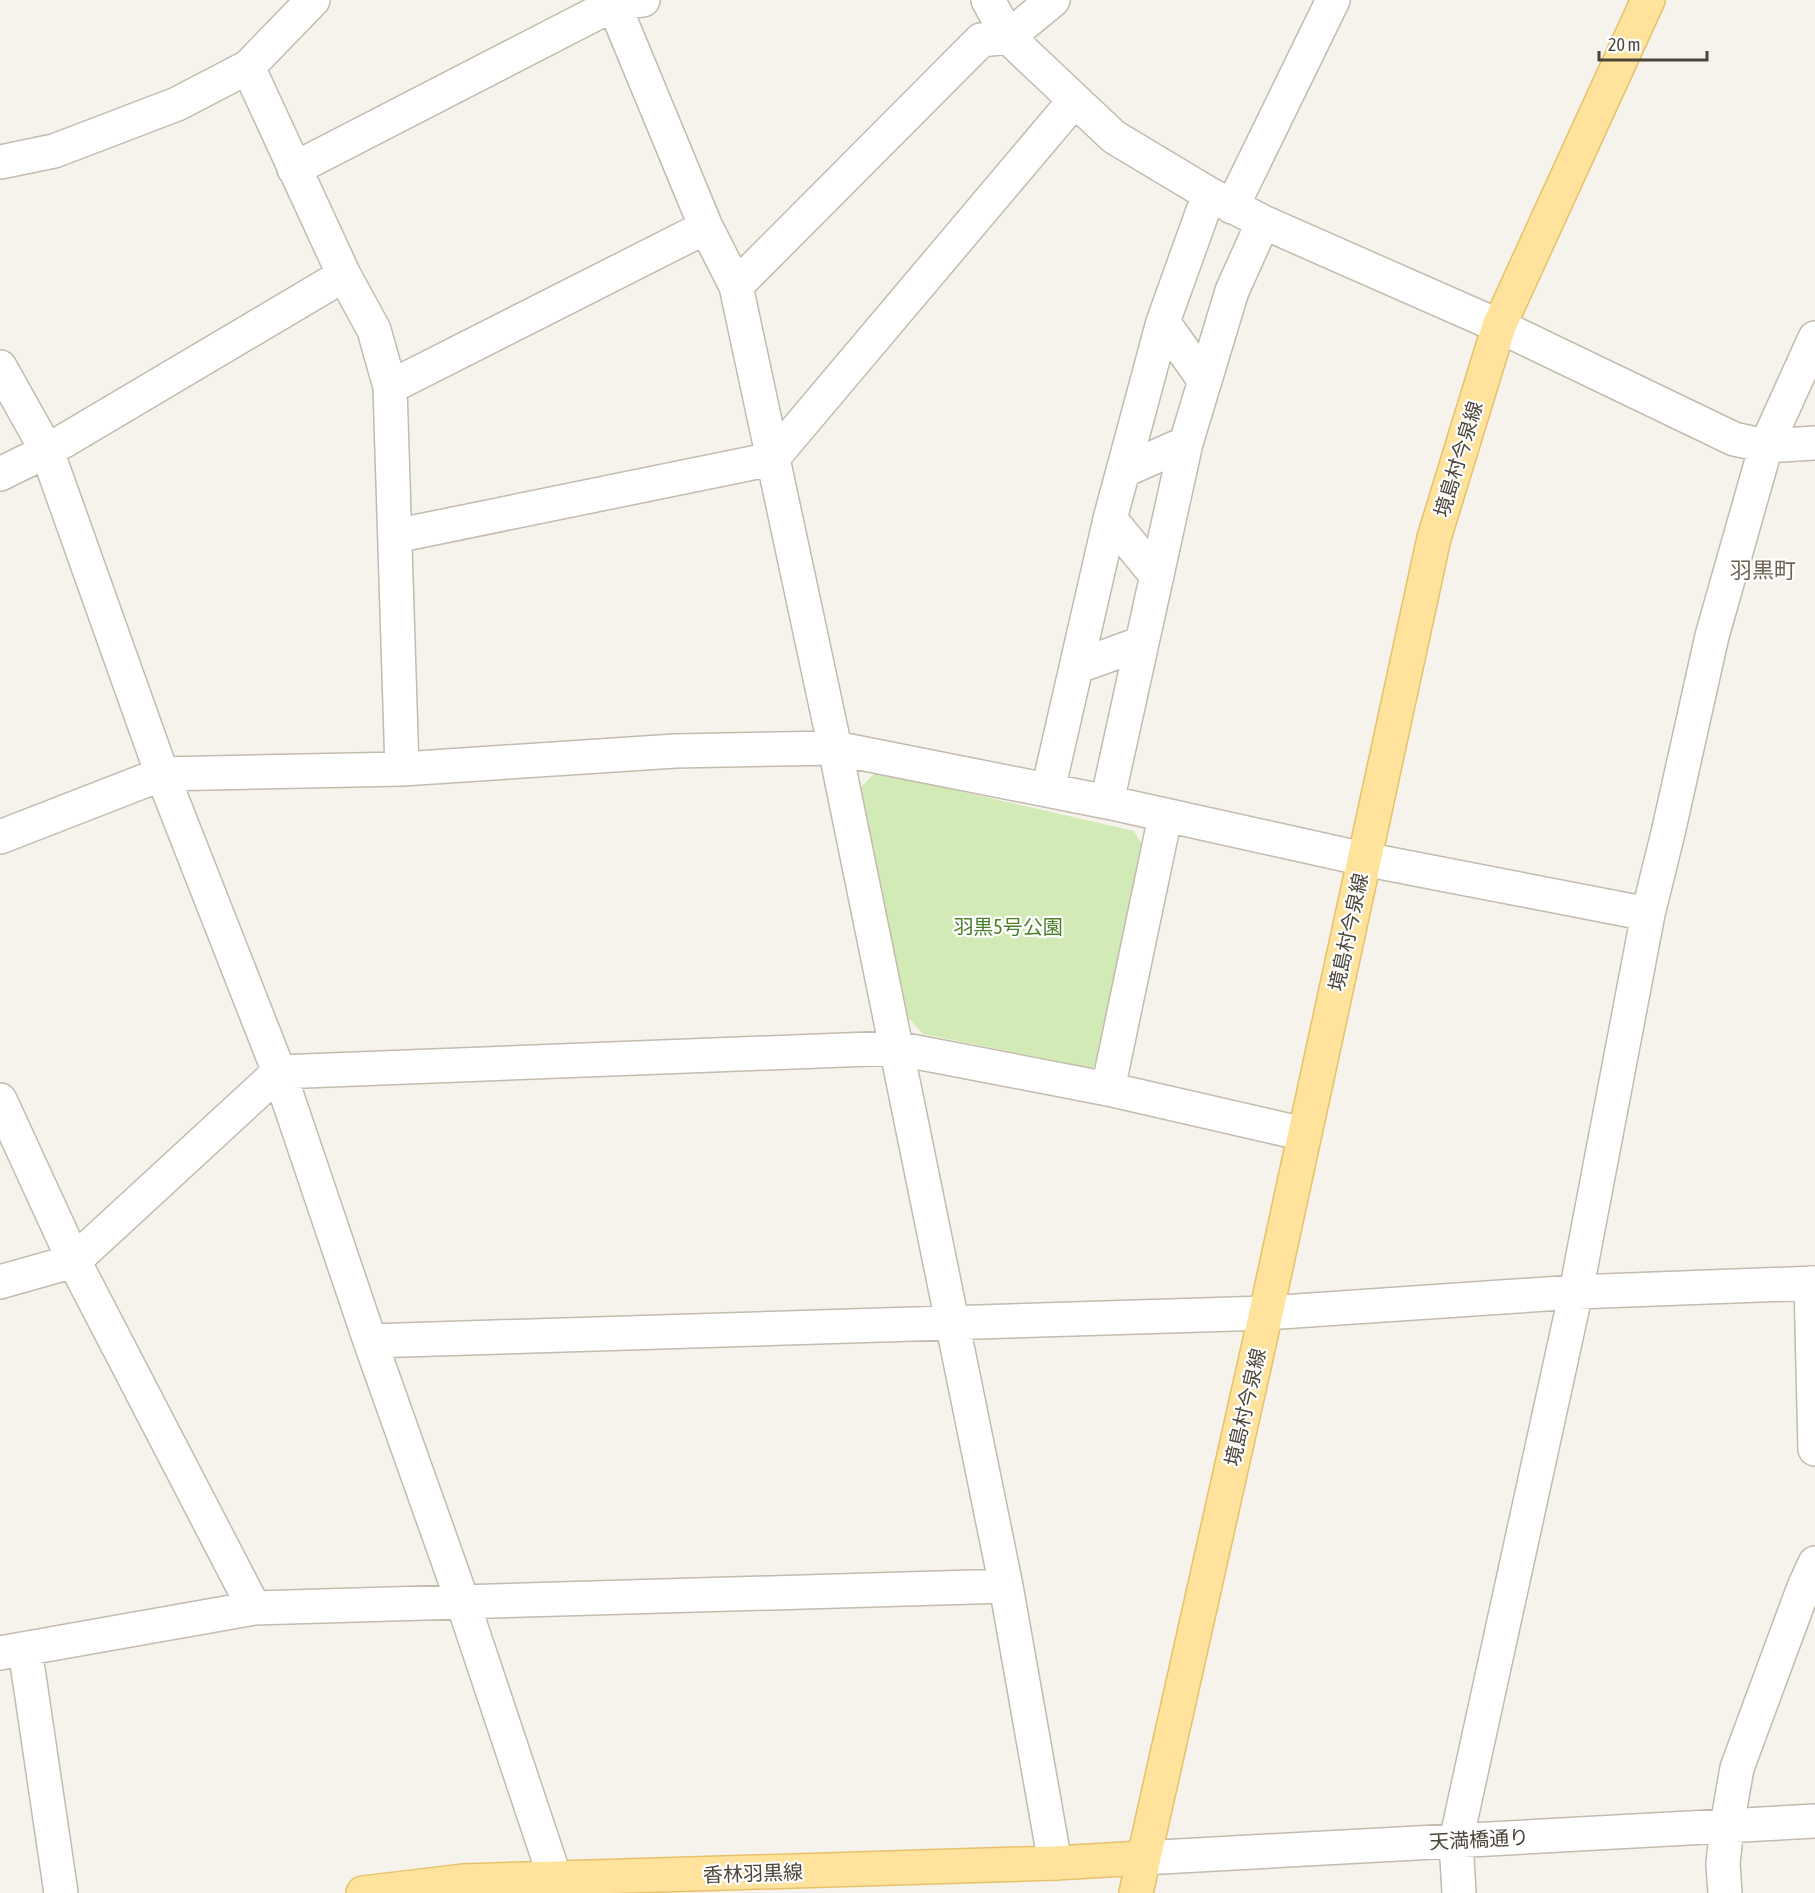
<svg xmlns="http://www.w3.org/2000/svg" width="1815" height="1893" font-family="'Asap Condensed','Noto Sans JP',sans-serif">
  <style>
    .green { fill: #d2eab5 }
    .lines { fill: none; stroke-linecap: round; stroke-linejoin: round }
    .minor-casing { stroke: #c2bbae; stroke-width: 36 }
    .major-casing { stroke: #e6c16a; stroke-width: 36 }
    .minor { stroke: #fff; stroke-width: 33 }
    .major { stroke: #ffe39c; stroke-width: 33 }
    .labels { text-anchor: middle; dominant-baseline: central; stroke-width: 4.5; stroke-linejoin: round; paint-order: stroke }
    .street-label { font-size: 20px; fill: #4b4439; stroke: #fff }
    .park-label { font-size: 20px; fill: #4a7f2a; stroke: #fff }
    .quarter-label { font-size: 22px; fill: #6e6250; stroke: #fff }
  </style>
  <rect width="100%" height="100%" fill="#f6f3ec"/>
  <path class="green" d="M876,772L1134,831L1145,850L1105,1055L1092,1068L923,1034L903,1012L859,789Z"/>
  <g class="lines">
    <defs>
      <path id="minor" d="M612,0L706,227L736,286L835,748L1006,1586L1055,1863
        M988,0L1008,37L1114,137L1209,194L1263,222L1499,326L1734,439L1766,446L1815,443
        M0,162L54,151L177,104L248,67L313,0
        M294,169L614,4L643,0
        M1232,207L1333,0
        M344,275L374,330L390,387L402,769
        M736,286L981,40L1008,37L1053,0
        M1163,322L1205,381
        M0,367L47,451L162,774L279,1072L370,1341L462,1600L560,1893
        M390,387L706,227
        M1123,471L1186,443
        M0,474L47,451L344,275L248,67
        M1110,519L1157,576
        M395,536L772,459L1074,101
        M1076,667L1142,643
        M1048,790L1110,519L1163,322L1209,194
        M1107,802L1186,443L1232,291L1263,222
        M0,837L162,774L402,769L675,751L835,748L1107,802L1364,859L1648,914
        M1108,1089L1165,817
        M0,1100L74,1261L254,1608
        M0,1282L74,1261L279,1072L895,1048L1108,1089L1304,1134
        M1811,1283L1815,1449
        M370,1341L1266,1313L1576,1292L1815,1283
        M25,1649L61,1893
        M0,1653L254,1608L1006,1586
        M1143,1858L1815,1821
        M1459,1893L1456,1841L1576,1292L1648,914L1668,833L1712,636L1766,446L1815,338
        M1725,1893L1723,1864L1727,1825L1737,1768L1804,1587L1815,1563"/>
      <path id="major" d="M363,1893L463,1881L1055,1863L1143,1858
        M1136,1893L1266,1313L1434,538L1499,326L1648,0"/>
    </defs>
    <use href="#minor" class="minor-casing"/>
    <use href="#major" class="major-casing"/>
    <use href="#minor" class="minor"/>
    <use href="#major" class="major"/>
  </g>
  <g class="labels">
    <g class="street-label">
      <text transform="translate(1458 459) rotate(-73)">境島村今泉線</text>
      <text transform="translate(1348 932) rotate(-78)">境島村今泉線</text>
      <text transform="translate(1245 1407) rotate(-77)">境島村今泉線</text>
      <text transform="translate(1479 1839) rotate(-3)">天満橋通り</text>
      <text transform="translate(753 1873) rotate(-2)">香林羽黒線</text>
    </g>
    <g class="park-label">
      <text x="1008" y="926">羽黒5号公園</text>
    </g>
    <g class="quarter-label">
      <text x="1763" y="570">羽黒町</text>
    </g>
  </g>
  <path d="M1599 51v9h108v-9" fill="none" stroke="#4b4439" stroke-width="3"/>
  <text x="1608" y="51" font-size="18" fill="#4b4439" stroke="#ffffff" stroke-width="4.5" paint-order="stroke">20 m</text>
</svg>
